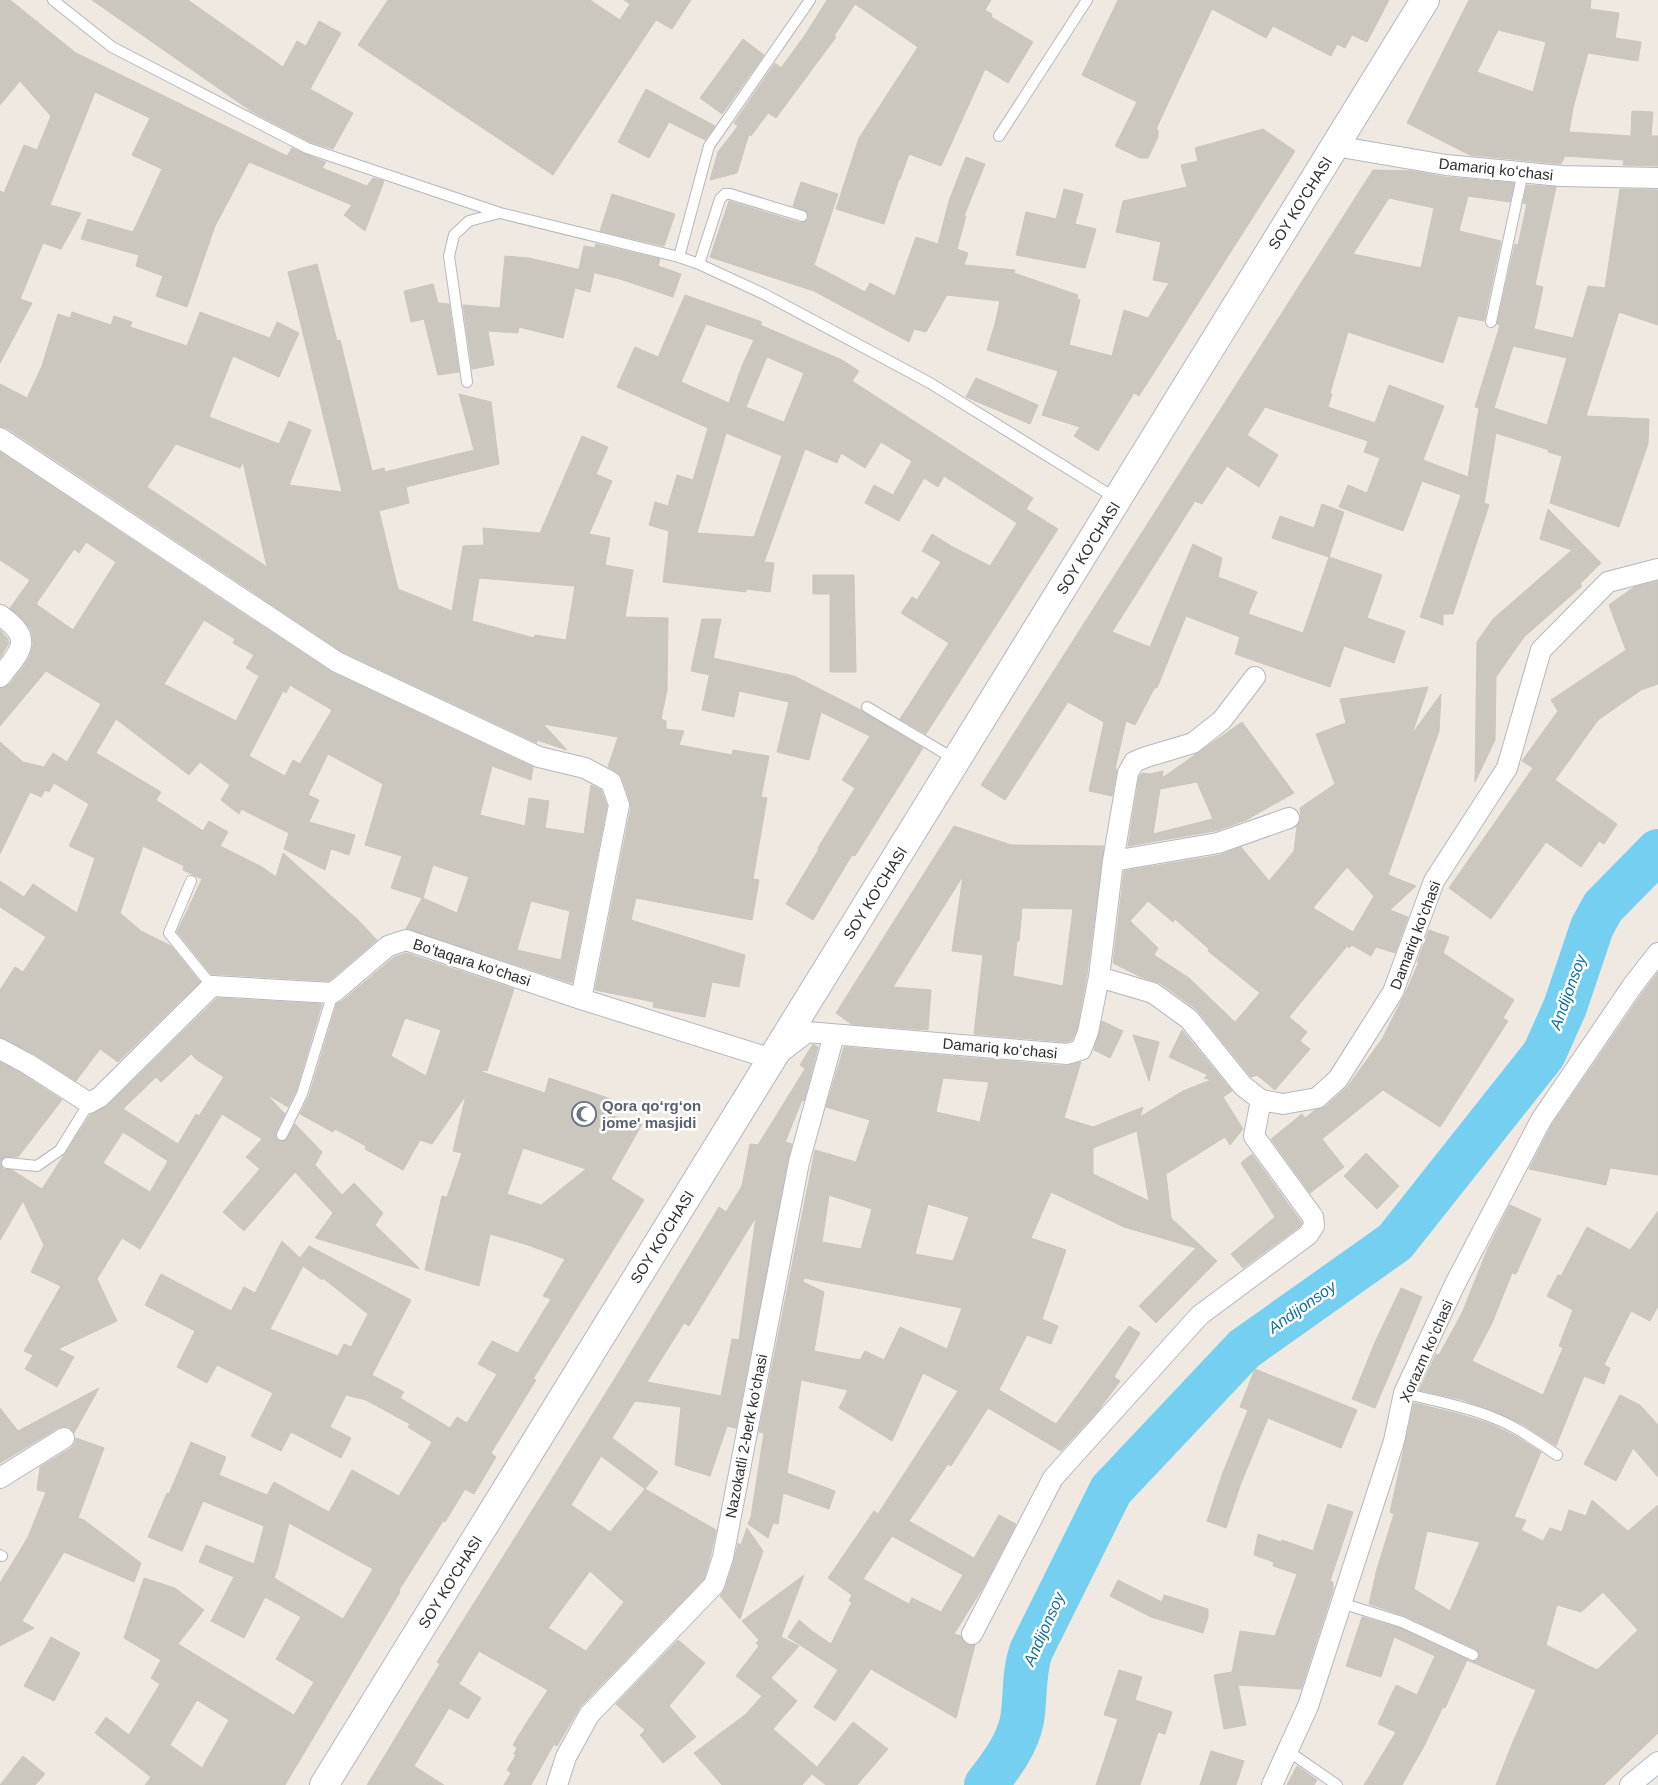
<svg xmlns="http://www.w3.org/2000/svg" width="1658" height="1785" font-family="Arial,sans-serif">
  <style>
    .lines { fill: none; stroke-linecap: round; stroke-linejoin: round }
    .river { stroke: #75cff0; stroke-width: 44 }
    .building { fill: #cbc7bf; stroke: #cbc5ba; fill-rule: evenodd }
    .lane-casing { stroke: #b4b7c1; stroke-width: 12 }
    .street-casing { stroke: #b4b7c1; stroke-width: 22 }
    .secondary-casing { stroke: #b4b7c1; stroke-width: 30 }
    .lane { stroke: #fff; stroke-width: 10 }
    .street { stroke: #fff; stroke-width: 20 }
    .secondary { stroke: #fff; stroke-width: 28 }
    .labels { text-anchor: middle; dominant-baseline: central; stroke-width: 5; stroke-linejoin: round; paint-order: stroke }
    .street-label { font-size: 15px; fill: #2e2e2e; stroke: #fff }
    .worship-label { font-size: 15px; font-weight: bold; fill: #5b616d; stroke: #fff; text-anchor: start }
    .water-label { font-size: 16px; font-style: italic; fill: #0d6fa3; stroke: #fff }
  </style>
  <rect width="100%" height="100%" fill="#efe9e1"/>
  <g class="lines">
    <path class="river" d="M986,1785C1001,1765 1017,1745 1022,1720C1026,1697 1023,1674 1031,1651L1111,1490L1244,1349L1395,1242L1544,1054L1565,1007L1592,927L1603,907L1658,851"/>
  </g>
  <path class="building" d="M0,0H10L76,53L287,156L292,148L305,154L326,162L322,168L367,186L373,178L384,181L365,231L344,215L352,205L249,162L215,226L187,307L156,296L163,276L136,266L139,255L81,239L88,219L133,232L162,169L132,155L150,118L95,92L50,205L81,213L61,249L43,243L20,299L32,303L0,363V191L4,193L24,145L37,150L51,116L20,81L0,105Z
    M92,0H188L283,67L297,41L306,46L319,21L341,33L310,89L353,113L333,149L310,142L251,111Z
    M388,0H590L620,20L630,4L624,0H691L672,29L656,20L553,175L358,45Z
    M827,0H991L985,10L992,14L991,17L1033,42L1008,83L985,69L941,166L909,154L900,179H899L884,224L836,209L859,138L918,47L855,4L834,36L836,37L776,118L768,113L751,136L749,134L737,173L710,180L718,152L738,126L734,123L775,63L781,68L805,35Z
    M1118,0H1389L1367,42L1352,35L1345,48L1337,44L1331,56L1273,26L1266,38L1212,9L1156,129L1158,130V137L1148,158H1140L1115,146L1137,102L1082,75Z
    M1469,0H1591L1590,9L1619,13L1615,38L1641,42L1638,61L1588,53L1573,108L1569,132L1631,136L1632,111L1653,112L1651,136H1658V166L1623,165L1624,160L1565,156L1561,164L1470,155L1407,123ZM1498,30L1546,42L1533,92L1477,72Z
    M743,39L764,55L722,114L700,98Z
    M646,89L715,126L705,140L669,122L649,158L618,142Z
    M1263,129L1295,151L1139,396L1134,393L1098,451L1074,436L1080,427L1042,415L1058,371L987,350L995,324L1000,301L947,295L926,332L914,329L909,342L814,291L710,257L729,201L800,223L806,221L809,218L807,212L793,206L801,182L838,194L814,265L865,292L870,283L895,296L916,237L938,244L949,201L966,157L985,164L964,216H966L957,249L968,253L964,265L1015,270L1014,273L1078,295L1077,299L1080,300L1069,345L1112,356L1124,310L1148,318L1169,283L1153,280L1161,242L1116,232L1123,201L1187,187L1181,165L1198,161L1195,148Z
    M1373,170L1412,171L1445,177L1514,183L1510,202L1468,196L1459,231L1501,241L1484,321L1458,316L1443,363L1348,332L1330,393L1332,394L1328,407L1375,423L1389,385L1444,406L1423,460L1468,477L1479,408L1475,407L1500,325L1497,324L1515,244L1518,245L1527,204L1523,203L1527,185L1556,187L1535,285L1543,287L1534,329L1573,338L1588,286L1605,288L1620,189L1658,190V325L1619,312L1586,416L1649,419L1648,444L1619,527L1550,503L1562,456L1548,452L1549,450L1496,433L1484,503L1489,505L1453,614H1443V625L1420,617L1461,495L1422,481L1403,531L1339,507L1348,485L1367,493L1380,458L1364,452L1368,441L1265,407L1247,435L1278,455L1259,487L1227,466L1202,504L1195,501L1112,632L1150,647L1193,544L1222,558L1218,577L1257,592L1248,614L1303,633L1329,557L1382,575L1367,618L1405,631L1394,663L1344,646L1330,687L1235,654L1240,637L1186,616L1157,688L1155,687L1135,725L1126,721L1115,769H1117L1112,796L1089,791L1104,722L1068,702L1005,800L981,785ZM1389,198L1434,208L1421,268L1353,254ZM1513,346L1567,358L1547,425L1494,408Z
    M1064,189L1083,194L1075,224L1096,229L1085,268L1016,255L1026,212L1056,219Z
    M612,194L675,214L664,246L600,231Z
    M596,244L660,259L658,266L681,274L673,297L620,279L579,269L584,246L595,248Z
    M505,256L529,258L594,273L590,292L575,288L563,338L519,327L518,333L488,331L494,365L472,369L463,305L500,308Z
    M317,264L337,341L340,340L372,471L384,468L385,472L474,450L459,394L491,402L499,464L406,487L409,503L379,511L398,589L452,611L463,546L484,545L483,528L540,533L582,436L608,447L596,474L612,481L589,534L610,538L605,565L633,570L625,617L668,618L667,690L661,719L666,721V729L684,731L679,745L732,755L733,750L769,756L761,797L767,798L753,879L759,880L752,920L636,898L631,920L745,955L739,987L712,982L705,1017L653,1007L654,1002L595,990L631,807L630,801L622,778L617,772L608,767L618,737L543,724L567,750L537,740V743L343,652L7,428L0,426V384L27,398L42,366L58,314L70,318L72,312L111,325L114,316L132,322L130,327L187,346L200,312L270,338L277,322L299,333L279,377L233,356L209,417L279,444L289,421L311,430L289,485L342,492L288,272ZM176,444L240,468L243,462L267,567L147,487ZM479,578L575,586L566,640L535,635L534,638L472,621Z
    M433,284L438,303L449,304L459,372L438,375L424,319L411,322L404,291Z
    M685,295L762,322L760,325L842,360L859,371L852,381L1033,498L1026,509L1058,529L926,734L900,719L949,643L901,613L912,597L917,600L941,562L922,551L932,534L951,546L990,566L1017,523L944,476L938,487L924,478L899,521L865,503L874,485L893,495L912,461L881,442L865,468L841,453L837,463L805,449L764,562L774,563L770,592L746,589V592L663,582L669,531L649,525L655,502L668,506L677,475L693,480L708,428L617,387L635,347L658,357ZM706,324L754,340L760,327L742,366L729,403L681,382ZM767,357L804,373L784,422L746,407ZM726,433L782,456L754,537L697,533Z
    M976,378L1038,405L1030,424L966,397Z
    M0,452L331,672L533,767L531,780L492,766L480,815L525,826L529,798L549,801L545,828L584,834L591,785L601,790L607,806L572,983L406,929L422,898L391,888L402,856L365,845L383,784L328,754L308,795L319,800L309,822L355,835L349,855L331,849L325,870L284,849L289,833L241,809L239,814L221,800L230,785L200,762L189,775L116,719L96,753L161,792L156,800L203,831L209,821L228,832L220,846L262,867L276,877L283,853L357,919L377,940L329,981L211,974L177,932L202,879L183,870L184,866L143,846L120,913L141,931L171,946L200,982L118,1062L100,1049L76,1081L34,1054L0,1037V990L15,967L23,972L46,937L0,907V881L24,897L33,884L77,913L95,858L69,846L89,804L54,783L49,792L45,790L41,797L30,792L0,854V742L23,762L44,767L53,753L67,762L101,704L46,671L0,726V689L9,685L24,666L30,656L33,644L32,633L28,626L10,608L30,580L0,560ZM86,542L116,562L73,630L36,604L74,549L79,553ZM204,620L235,639L233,643L254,655L246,668L259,676L236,721L164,684ZM290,685L332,710L300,764L293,760L285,776L249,756L283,691L286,693ZM433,865L469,877L457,913L423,898ZM531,901L570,911L561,960L517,950Z
    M1322,504L1344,512L1329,557L1272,538L1280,516L1314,528Z
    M1548,509L1601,563L1580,584L1582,586L1524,637L1496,677L1495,740L1475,782L1477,642L1493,619L1572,550L1540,539Z
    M813,575H854L856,672H830V594H813Z
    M1658,581V684L1641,690L1598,720L1555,780L1617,824L1604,844L1599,841L1581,867L1546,842L1491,919L1449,888L1533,768L1522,761L1558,711L1551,700L1626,650L1609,605L1634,587Z
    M702,619H721L710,675L691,671Z
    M0,630L7,638L9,643L0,658Z
    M713,658L794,676L861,710L923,748L855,856L852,855L813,920L786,904L819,849L818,848L824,838L855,788L842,780L870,736L821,712L809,760L777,752L789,702L739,691L734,717L702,710Z
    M1428,687L1412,734L1441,694L1439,731L1388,875L1416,886L1390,910L1408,917L1395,953L1376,947L1371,956L1352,945L1349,948L1347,946L1289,1017L1307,1032L1300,1041L1310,1049L1275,1090L1257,1075L1251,1077L1196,1009L1160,983L1141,977L1113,963L1124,871L1220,855L1241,847L1269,881L1294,851L1297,826L1301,820L1300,808L1335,784L1316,734L1346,723L1340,699ZM1347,867L1374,896L1353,932L1313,908ZM1148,901L1173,922L1175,919L1209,949L1208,951L1260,993L1235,1022L1189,978L1154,955L1158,948L1130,921Z
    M1242,722L1294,793L1246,820L1215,831L1128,846L1139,777L1142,773L1150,774L1163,771L1162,778ZM1197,782L1213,819L1153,834L1160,789Z
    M954,826L1011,845L1104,846L1087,975L1077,1029L1072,1040L1066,1042L974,1034L983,955L952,951L963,876L893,987L931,990L928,1030L851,1024L836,1013ZM1022,908L1073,909L1063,986L1013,976L1017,941H1019Z
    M1429,930L1449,937L1443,953L1514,1000L1503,1018L1508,1021L1440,1127L1383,1090L1322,1139L1344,1167L1310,1193L1271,1139L1302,1114L1305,1118L1315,1110L1325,1107L1348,1086L1382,1039L1404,996L1419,962H1417Z
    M406,953L514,989L487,1071L484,1070L482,1072L545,1093L549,1078L611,1099L606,1114L642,1124L611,1179L644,1200L533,1379L536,1380L491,1453L496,1457L474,1494L465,1489L445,1522L443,1521L399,1590L400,1592L285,1785H145L151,1777L95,1733L106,1717L129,1735L160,1684L151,1678L161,1660L124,1638L144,1578L175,1588L204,1610L178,1644L294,1715L314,1682L276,1659L301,1617L265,1597L244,1638L211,1621L234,1577L199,1562L206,1545L254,1564L264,1526L203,1501L182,1551L148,1537L167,1493L169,1494L191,1442L226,1457L219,1475L267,1495L274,1482L329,1512L352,1470L399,1496L432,1442L408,1427L410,1424L366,1400L346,1395L330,1427L351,1438L341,1458L291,1432L281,1451L251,1436L273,1393L217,1365L207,1383L177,1367L195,1331L145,1305L161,1274L231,1311L244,1287L255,1293L282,1241L300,1258L309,1246L411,1300L372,1375L404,1392L400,1398L450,1428L457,1417L467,1423L497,1374L478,1364L492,1341L518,1353L551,1299L543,1296L565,1259L528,1245L490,1234L479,1286L425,1270L442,1196L447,1197L462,1153L453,1151L466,1095L432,1144L420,1140L403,1170L365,1149L366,1146L335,1129L333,1132L300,1114L309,1096L337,1003L341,1002L394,957ZM405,1018L441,1030L426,1076L391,1056ZM523,1148L586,1169L541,1205L507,1194ZM303,1266L322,1280L323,1278L368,1314L351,1347L344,1344L338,1356L270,1329ZM289,1523L373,1569L343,1619L274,1578L278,1567ZM197,1700L229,1720L202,1768L170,1745Z
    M1658,972V1175L1610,1168L1606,1185L1529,1169L1551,1126L1643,992Z
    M217,998L322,1004L296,1091L288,1107L266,1094L285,1114L276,1132V1138L279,1141L286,1140L295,1124L322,1152L315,1165L342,1195L354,1183L383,1213L375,1225L420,1269L315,1238L333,1213L295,1172L244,1231L223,1212L260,1169L246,1157L262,1139L222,1114L140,1249L122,1238L97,1279L117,1321L58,1349L74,1357L57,1387L25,1369L33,1355L24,1351L61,1286L31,1272L44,1245L23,1201L0,1240V1062L22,1074L62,1100L18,1157H5L0,1162L3,1169L12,1170L42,1189L90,1115L108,1105ZM191,1054L197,1060L224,1077L199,1116L196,1114L178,1144L123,1109L156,1077L161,1082ZM123,1132L168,1161L150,1192L103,1163Z
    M1102,1021L1123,1031L1110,1058L1094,1050Z
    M1182,1030L1232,1091L1223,1097L1243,1129L1230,1145L1225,1137L1166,1174L1171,1218L1217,1261L1156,1323L1139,1306L1196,1248L1124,1227L1051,1192L1031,1238L1066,1250L1042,1319L1058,1326L1051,1344L1027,1335L999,1390L1056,1424L1129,1326L1140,1333L1114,1377L1120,1381L1098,1411L1061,1451L988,1408L951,1466L948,1464L909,1521L974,1558L999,1515L1016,1524L984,1586L954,1634L961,1636L966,1644L975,1645L956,1718L871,1669L835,1721L814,1707L838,1670L788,1637L799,1620L812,1631L831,1644L852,1602L849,1601L852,1595L828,1578L874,1511L878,1514L958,1391L923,1373L892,1441L839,1408L848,1390L801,1380L787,1473L835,1491L829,1509L783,1493L778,1524L773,1523L768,1538L748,1524L751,1517L764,1433L759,1432L815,1150L856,1162L870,1120L826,1107L844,1047L1066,1066L1081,1062L1064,1118L1093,1127L1143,1107L1140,1117L1183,1091L1211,1080L1204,1078L1208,1075L1169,1057ZM943,1078L989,1082L980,1122L936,1112ZM1137,1131L1149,1201L1093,1174V1148ZM829,1195L872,1209L861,1249L822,1242ZM928,1204L969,1217L953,1261L915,1254ZM804,1278L962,1308L947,1349L900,1327L884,1360L865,1351L860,1360L814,1351L824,1292L803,1282ZM892,1536L963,1575L941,1612L912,1598L909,1604L863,1579Z
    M1133,1035L1159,1042L1149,1081Z
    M813,1044L818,1047L804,1101L802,1100L785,1142L792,1144L736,1428L727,1426L710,1476L675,1465L681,1407L635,1401L612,1438L658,1472L645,1489L716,1530L711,1554L704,1579L580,1707L557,1746L554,1744L531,1785H504L511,1773L507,1770L516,1755L514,1754L517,1748L513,1745L525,1725L548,1690L479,1651L459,1684L481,1698L468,1719L449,1708L414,1766L444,1785H367L440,1664L437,1662L614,1380L719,1207L726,1212L742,1186L750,1144L758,1145L805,1069L800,1065ZM756,1217L739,1340L732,1339L721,1396L647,1382L684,1323L689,1326ZM601,1456L645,1489L610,1532L571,1505ZM590,1571L624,1602L586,1651L548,1628Z
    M1366,1153L1399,1186L1377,1209L1344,1176Z
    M1252,1154L1302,1223L1299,1227L1243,1268L1231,1254L1275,1217L1241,1163Z
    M1510,1205L1541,1219L1516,1274L1512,1273L1492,1323L1472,1361L1543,1395L1563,1348L1559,1346L1573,1310L1547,1296L1558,1275L1561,1276L1587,1227L1630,1250L1658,1211V1306L1650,1321L1631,1311L1604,1365L1610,1368L1604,1384L1584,1376L1556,1446L1522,1424L1496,1412L1463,1400L1419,1390L1436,1354L1439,1355L1462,1313L1488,1248Z
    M1401,1288L1422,1297L1375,1408L1352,1399L1376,1340Z
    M1255,1369L1357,1410L1341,1448L1268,1418L1241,1483L1226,1528L1207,1521L1222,1475L1248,1410L1240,1407Z
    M99,1388L74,1433L69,1427L64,1426L58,1428L0,1463V1408L18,1431Z
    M1620,1395L1640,1405L1658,1425V1477L1633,1448L1616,1481L1584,1464Z
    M1414,1403L1459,1414L1491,1424L1515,1436L1541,1452L1514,1517L1526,1520L1521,1530L1543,1541L1550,1528L1562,1532L1569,1510L1586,1516L1592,1500L1628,1531L1658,1505V1733L1604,1785H1496L1512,1744L1536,1690L1467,1660L1445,1708L1443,1707L1423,1748L1402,1785H1364L1396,1732L1378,1724L1396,1685L1417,1695L1435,1656L1394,1637L1381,1677L1346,1666L1362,1617L1400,1628L1470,1661H1477L1480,1655L1476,1649L1405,1616L1369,1604L1377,1569L1394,1514L1390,1512ZM1427,1531L1480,1542L1450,1611L1414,1589ZM1603,1592L1638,1630L1597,1670L1546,1645L1557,1605L1581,1612Z
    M76,1438L104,1448L78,1518L84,1520L141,1563L134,1582L64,1552L22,1621L34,1628L0,1646V1583L28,1537L46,1492L37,1490L40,1467L71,1448L75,1443Z
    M1328,1504L1353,1512L1330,1581L1333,1582V1590L1301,1689L1238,1685L1246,1725L1224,1729L1214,1675L1232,1672L1240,1631L1275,1636L1297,1574L1273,1566L1274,1562L1254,1555L1258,1534L1281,1542L1282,1540L1313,1551Z
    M747,1528L763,1551L740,1619L720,1596L725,1589L734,1561L738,1543L741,1545Z
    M804,1575L781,1637L799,1646L771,1678L797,1701L773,1729L817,1767L853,1722L888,1749L857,1785H826L812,1774L802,1785H722L694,1753L746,1714L762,1696L736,1676L759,1646L756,1643L759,1640L742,1621Z
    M1118,1580L1162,1602L1164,1595L1208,1609V1617L1203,1633L1151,1617L1110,1596Z
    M51,1637L80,1653L54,1701L24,1686Z
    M678,1640L705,1663L669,1706L696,1737L663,1763L640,1735L645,1730L616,1704Z
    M1119,1670L1142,1677L1135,1700L1172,1712L1165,1734L1158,1732L1140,1785H1096L1118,1719L1104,1715Z
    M1211,1751L1244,1761L1236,1785H1200Z
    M23,1756L45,1774L35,1785H0Z
    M1297,1766L1317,1780L1314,1785H1287Z"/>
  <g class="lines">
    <defs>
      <path id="lane" d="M53,0L112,47L307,148L500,213L679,257L699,264L764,294L930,383L1117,499
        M999,136L1087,0
        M679,257L709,146L810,0
        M699,264L720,199L725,194H730L802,216
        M1491,322L1523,172
        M467,382L449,256L454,235L469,221L499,213
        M867,707L956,760
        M191,881L169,933L212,986
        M282,1135L302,1094L333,993
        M7,1163L37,1166L60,1150L89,1103
        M1404,1393C1434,1401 1465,1406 1494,1418C1517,1427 1536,1441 1557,1455
        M0,1555L2,1556
        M1341,1603L1402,1622L1473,1655
        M1288,1751L1337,1785"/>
      <path id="street" d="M1335,146L1446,165L1561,176L1658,178
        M0,438L337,662L539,757L585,768L611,782L619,805L581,999
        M0,615C34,639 22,650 0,677
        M1113,861L1218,843L1289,818
        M1099,977L1113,861L1128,773L1134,762L1146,757L1193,743L1222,720L1255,677
        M0,1049L28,1064L89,1103L100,1097L212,986L333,993L388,946L406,940L581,999L772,1059L807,1032L1067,1054L1081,1050L1088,1032L1099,977L1153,993L1189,1019L1243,1086L1261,1100L1283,1104L1317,1098L1338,1079L1393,992L1434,881L1507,768L1541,650L1608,582L1658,569
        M0,1478L64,1438
        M972,1634L1053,1478L1200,1315L1308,1235L1314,1226L1313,1217L1254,1136L1261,1100
        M557,1785L566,1757L589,1715L714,1585L723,1557L799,1162L834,1035
        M1272,1785L1308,1706L1394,1441L1404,1393L1455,1284L1541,1120L1633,985L1658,953
        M1630,1785L1658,1762"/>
      <path id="secondary" d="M324,1785L1425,0"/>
    </defs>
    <use href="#lane" class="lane-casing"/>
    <use href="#street" class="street-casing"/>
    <use href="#secondary" class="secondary-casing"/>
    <use href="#lane" class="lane"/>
    <use href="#street" class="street"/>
    <use href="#secondary" class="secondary"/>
  </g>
  <defs>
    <symbol id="mosque-ring" viewBox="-11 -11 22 22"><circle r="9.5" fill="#fff" stroke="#6b7280" stroke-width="1.5"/><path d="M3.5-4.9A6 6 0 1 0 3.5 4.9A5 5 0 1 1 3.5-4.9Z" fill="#6b7280"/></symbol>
  </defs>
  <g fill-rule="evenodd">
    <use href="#mosque-ring" x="570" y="1100" width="28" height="28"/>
  </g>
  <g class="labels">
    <g class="street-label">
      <text transform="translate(1496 169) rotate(6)">Damariq koʻchasi</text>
      <text transform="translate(1300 203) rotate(-58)">SOY KO'CHASI</text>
      <text transform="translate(1088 548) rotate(-58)">SOY KO'CHASI</text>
      <text transform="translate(875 893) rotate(-58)">SOY KO'CHASI</text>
      <text transform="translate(1415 935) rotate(-69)">Damariq koʻchasi</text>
      <text transform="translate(472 962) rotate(18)">Boʻtaqara koʻchasi</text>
      <text transform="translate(1000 1048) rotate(5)">Damariq koʻchasi</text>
      <text transform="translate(662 1237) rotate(-58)">SOY KO'CHASI</text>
      <text transform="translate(1426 1351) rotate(-66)">Xorazm koʻchasi</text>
      <text transform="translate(746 1436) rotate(-79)">Nazokatli 2-berk koʻchasi</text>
      <text transform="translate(450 1582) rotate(-58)">SOY KO'CHASI</text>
    </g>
    <g class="worship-label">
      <text x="602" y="1105">Qora qoʻrgʻon<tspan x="602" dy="17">jome' masjidi</tspan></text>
    </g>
    <g class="water-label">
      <text transform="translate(1568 992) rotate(-70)">Andijonsoy</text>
      <text transform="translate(1302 1307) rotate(-35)">Andijonsoy</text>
      <text transform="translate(1044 1629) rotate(-66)">Andijonsoy</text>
    </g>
  </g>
</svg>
